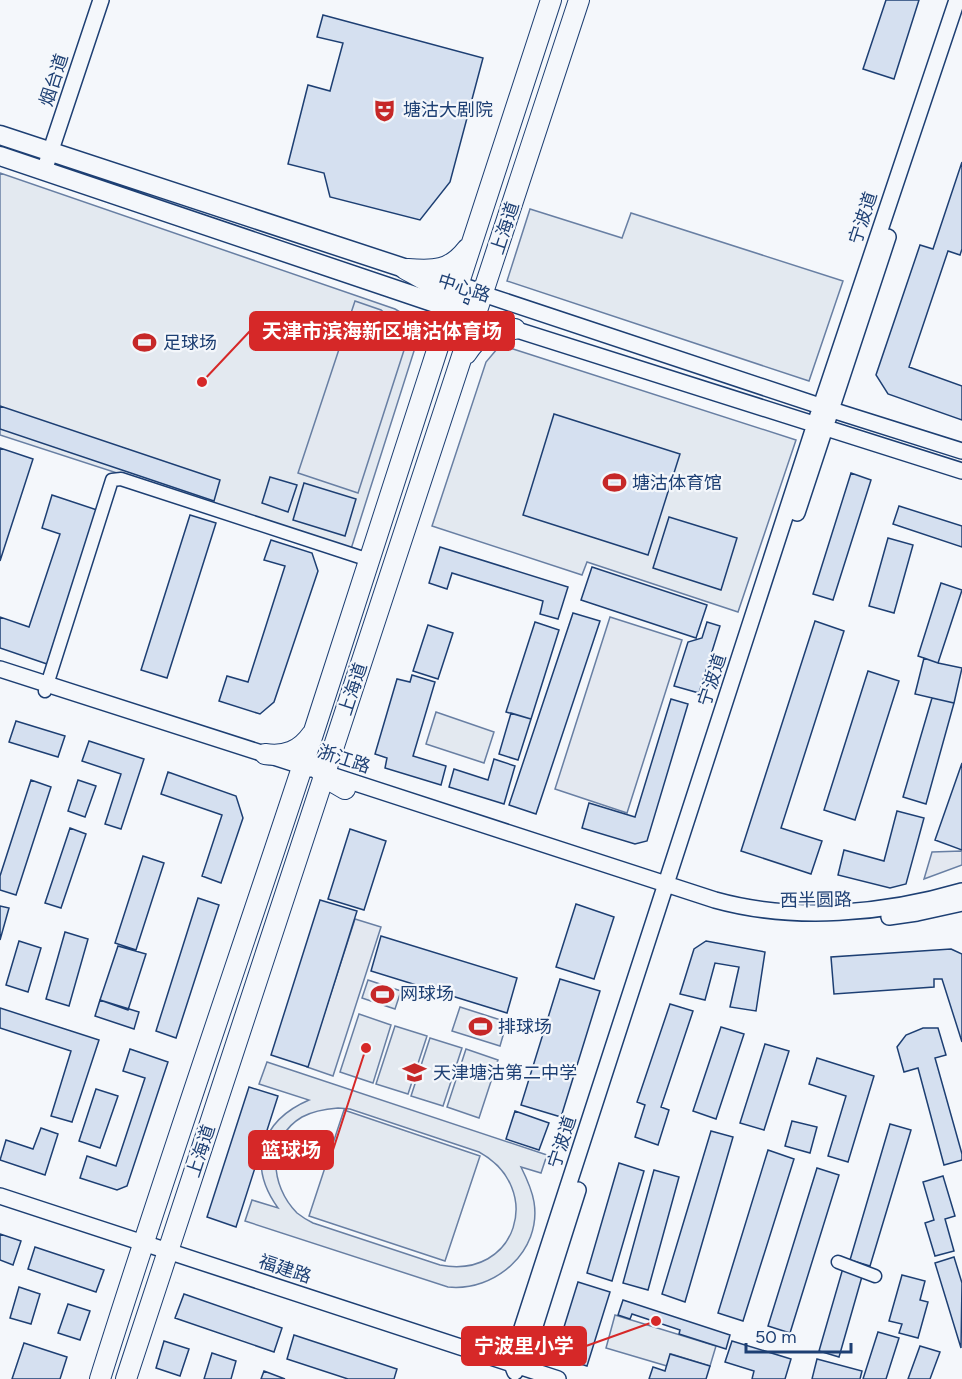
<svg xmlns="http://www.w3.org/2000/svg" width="962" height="1379" viewBox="0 0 962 1379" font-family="Figtree,'Noto Sans SC',sans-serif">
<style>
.green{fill:#e3e9f0;stroke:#687fa3;stroke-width:1.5;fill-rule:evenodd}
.parking{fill:#e3e8f0;stroke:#687fa3;stroke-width:1.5}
.building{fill:#d5e0f0;stroke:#1d3f73;stroke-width:1.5}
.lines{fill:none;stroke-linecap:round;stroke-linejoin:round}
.minor-casing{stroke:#1d3f73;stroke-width:15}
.tertiary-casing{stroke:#1d3f73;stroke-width:18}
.secondary-casing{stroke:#1d3f73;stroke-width:21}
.primary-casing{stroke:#1d3f73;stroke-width:22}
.minor{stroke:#f4f7fb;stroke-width:12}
.tertiary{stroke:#f4f7fb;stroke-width:15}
.secondary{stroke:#f4f7fb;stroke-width:18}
.primary{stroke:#f4f7fb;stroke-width:20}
.labels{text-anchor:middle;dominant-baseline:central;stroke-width:4.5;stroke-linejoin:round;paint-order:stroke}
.street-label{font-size:18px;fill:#1d3f73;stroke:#f4f7fb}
.poi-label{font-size:18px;fill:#1d3f73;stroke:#f4f7fb;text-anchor:start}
.leader{fill:none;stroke:#d62828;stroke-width:2}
.callout-dot{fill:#d62828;stroke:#f4f7fb;stroke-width:2}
.callout{fill:#d62828;stroke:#d62828;stroke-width:2}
.callout-label{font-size:20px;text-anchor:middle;font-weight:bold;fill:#fff}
</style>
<rect width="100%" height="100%" fill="#f4f7fb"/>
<!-- green -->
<path class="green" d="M0 173 395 309 412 319 421 329 351 549 0 435Z
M530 209 622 238 631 213 843 281 809 381 507 281Z
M510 348 796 440 738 612 587 562 582 575 432 526 486 362 497 349Z
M436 712 494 732 484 763 426 744Z
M368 980 401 991 395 1009 362 998Z
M460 1007 507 1022 500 1046 452 1031Z
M359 1014 391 1025 373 1083 340 1072Z
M395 1026 427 1036 408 1094 376 1084Z
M430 1038 462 1048 443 1106 411 1096Z
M466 1049 498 1060 479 1118 447 1107Z
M267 1062 547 1155 541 1173 521 1167C526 1177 532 1190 534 1202 542 1251 495 1292 448 1287L245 1221 252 1200 278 1208C247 1165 260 1121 309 1100L259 1084ZM338 1108 350 1109 479 1152C545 1188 517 1280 440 1265L313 1223C307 1220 302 1217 297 1213 270 1186 266 1138 302 1117 313 1111 325 1109 338 1108Z
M344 1110 480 1156 445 1261 309 1216Z
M615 1315 716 1346 710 1366 671 1354 667 1366 606 1348Z"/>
<!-- parking -->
<path class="parking" d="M355 301 381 310 397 324 406 344 358 493 298 473Z
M610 617 682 640 627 813 555 789Z
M962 851V865L924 879 932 852Z
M355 919 381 927 333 1076 307 1067Z"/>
<!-- building -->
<path class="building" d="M886 0H919L894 79 863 69Z
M323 15 483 58 450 182 420 220 330 197 324 173 288 164 308 85 330 91 343 43 317 37Z
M962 162V249L960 255 948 251 909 367 962 386V420L888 394 876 375 920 245 933 249Z
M0 406 220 480 214 501 0 429Z
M554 414 680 454 648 555 523 515Z
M0 448 33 459 0 561Z
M851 473 871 480 833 600 813 594Z
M270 477 297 485 288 512 262 503Z
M304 483 356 499 345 536 293 520Z
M52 495 97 510 47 664 0 648V617L29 627 60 534 42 528Z
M899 506 962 526V547L893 524Z
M190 515 216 523 167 678 141 670Z
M669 517 737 538 721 590 653 568Z
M888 538 913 545 894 613 869 606Z
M271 540 312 553 318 571 274 702 260 714 219 701 227 676 248 682 285 566 264 560Z
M440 547 568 587 558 619 540 614 543 601 452 573 447 589 429 583Z
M592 567 707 605 696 638 581 600Z
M941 583 962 590 938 663 918 656Z
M573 613 600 621 536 814 509 805Z
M815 621 844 631 781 828 822 841 811 874 741 851Z
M535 622 559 630 531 719 506 712Z
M707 622 720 626 699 693 674 686 688 642 702 638Z
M428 625 453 633 438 679 413 671Z
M924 658 938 663 962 668 954 703 915 694Z
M868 671 899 681 855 820 824 810Z
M412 675 435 682 413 756 446 766 441 785 385 768 387 758 375 754 397 679 410 682Z
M932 698 954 703 926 804 903 797Z
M671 699 688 704 647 841 635 844 582 828 589 803 635 817Z
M511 713 531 719 518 760 499 754Z
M16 721 65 736 58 757 9 742Z
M89 741 144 759 121 829 105 824 121 774 82 761Z
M494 759 515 766 504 804 449 787 454 769 488 780Z
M962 763V850L935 840Z
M168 772 236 796 243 818 221 883 202 876 222 815 161 794Z
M31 780 51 787 16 895 0 890V876Z
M78 780 96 786 85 817 68 811Z
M897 811 924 818 906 884 890 888 838 875 844 850 884 861Z
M70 828 86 834 61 908 45 903Z
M350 829 386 841 364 910 328 899Z
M143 856 164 863 136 950 115 943Z
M198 898 219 905 176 1038 156 1031Z
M320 900 357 911 308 1067 271 1055Z
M576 904 614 917 594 979 556 967Z
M0 906 9 908 0 940Z
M65 932 88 939 69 1006 46 999Z
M381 936 517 978 507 1013 371 971Z
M19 941 41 948 28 992 6 985Z
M706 941 765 952 756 1011 730 1007 739 967 715 963 705 1000 680 994 694 949Z
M118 946 146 954 128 1010 100 1000Z
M951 949 962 954V1042L942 979H934V987L834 994 831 957Z
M560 979 600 991 561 1117 521 1105Z
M100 1000 139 1012 134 1029 95 1016Z
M670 1004 693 1011 661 1107 669 1110 658 1145 635 1137 645 1105 637 1102Z
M0 1008 99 1040 72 1122 51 1116 71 1051 0 1028Z
M721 1027 744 1034 716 1119 693 1111Z
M923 1028H938L946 1055 935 1058 962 1154V1160L944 1165 918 1068 904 1072 897 1047 906 1035Z
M765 1044 789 1051 764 1130 740 1123Z
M130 1049 168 1062 127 1186 117 1190 80 1178 87 1156 116 1166 145 1078 123 1071Z
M817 1058 874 1076 848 1162 828 1156 846 1096 809 1084Z
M249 1087 278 1096 236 1227 207 1217Z
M96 1089 118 1096 100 1148 79 1141Z
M515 1111 549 1123 539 1150 506 1139Z
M792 1121 817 1127 810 1153 785 1146Z
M890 1124 911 1130 870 1266 850 1260Z
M41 1128 58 1134 45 1175 0 1160 6 1140 33 1149Z
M711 1131 733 1137 685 1302 662 1294Z
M768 1150 794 1159 743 1321 718 1313Z
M619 1163 644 1171 612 1281 587 1273Z
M817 1168 839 1175 790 1333 768 1326Z
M654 1170 679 1177 648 1290 623 1283Z
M943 1176 955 1216 945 1219 954 1251 935 1256 925 1223 934 1220 923 1182Z
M0 1234 21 1241 13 1265 0 1260Z
M35 1247 104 1270 96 1292 28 1269Z
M954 1257 962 1283 961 1348 935 1263Z
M843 1268 863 1273 839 1357 819 1351Z
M902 1275 925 1281 920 1300 928 1302 918 1338 899 1333 902 1324 889 1321Z
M578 1282 610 1292 587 1366 555 1356Z
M19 1287 40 1294 31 1324 10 1318Z
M184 1294 282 1328 274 1352 175 1318Z
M623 1300 730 1335 726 1349 679 1334 680 1330 632 1314 630 1319 618 1315Z
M68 1304 90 1311 80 1340 58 1333Z
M878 1332 899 1338 886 1379H863Z
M294 1335 397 1369 394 1379H348L287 1359Z
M164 1341 189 1349 180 1376 156 1368Z
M732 1341 791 1359 785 1379H752L754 1371 725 1362Z
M24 1343 67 1357 60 1379H12Z
M920 1346 940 1352 930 1379H908Z
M212 1353 236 1361 231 1379H204Z
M670 1354 710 1366 706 1379H649L653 1367 665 1371Z
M817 1359 862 1371 860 1379H812Z
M264 1371 285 1379H261Z"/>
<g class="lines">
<defs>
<path id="minor" d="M45 691 112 480 121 479 369 560
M838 1262 875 1276"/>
<path id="tertiary" d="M44 171 101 0
M483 294 832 410 962 451
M476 317 962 471
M797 513 888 237
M0 669 311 769
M334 776 715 900C794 922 884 914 962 891
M889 917 917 913 962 903
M0 1196 558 1379
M522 1367 578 1190
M515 1372 511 1362 815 424 957 0"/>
<path id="secondary" d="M0 135 483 294
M0 156 462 312"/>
<path id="primary" d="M405 269C428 282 443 288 456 311
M408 269C434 271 450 271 467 249
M466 354C479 334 491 328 515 329
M265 754C285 757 300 751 312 734
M317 767 326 778 345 789
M100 1379C168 1161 244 945 315 728 394 486 471 242 551 0
M126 1379 579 0"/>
</defs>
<!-- minor casing -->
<use href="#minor" class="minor-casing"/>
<!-- tertiary casing -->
<use href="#tertiary" class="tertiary-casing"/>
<!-- secondary casing -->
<use href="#secondary" class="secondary-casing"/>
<!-- primary casing -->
<use href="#primary" class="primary-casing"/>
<!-- minor -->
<use href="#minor" class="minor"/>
<!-- tertiary -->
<use href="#tertiary" class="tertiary"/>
<!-- secondary -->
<use href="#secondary" class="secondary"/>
<!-- primary -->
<use href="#primary" class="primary"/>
</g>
<!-- icons -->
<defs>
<symbol id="theatre-bare" viewBox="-9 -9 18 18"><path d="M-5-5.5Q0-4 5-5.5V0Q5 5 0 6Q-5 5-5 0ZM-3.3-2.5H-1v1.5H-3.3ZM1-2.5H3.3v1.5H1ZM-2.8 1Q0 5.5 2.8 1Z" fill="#c62828" stroke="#f4f7fb" stroke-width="2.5" paint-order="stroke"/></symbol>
<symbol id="stadium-bare" viewBox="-9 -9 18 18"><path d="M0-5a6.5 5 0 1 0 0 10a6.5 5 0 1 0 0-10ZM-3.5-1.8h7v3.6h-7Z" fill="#c62828" stroke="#f4f7fb" stroke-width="2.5" paint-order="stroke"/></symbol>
<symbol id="school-bare" viewBox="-9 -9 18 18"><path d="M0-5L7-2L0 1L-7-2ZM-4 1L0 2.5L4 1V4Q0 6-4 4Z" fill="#c62828" stroke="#f4f7fb" stroke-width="2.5" paint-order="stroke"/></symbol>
</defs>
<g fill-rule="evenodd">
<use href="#theatre-bare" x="368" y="94" width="33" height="33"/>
<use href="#stadium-bare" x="128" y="326" width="33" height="33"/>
<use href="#stadium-bare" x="598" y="466" width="33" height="33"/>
<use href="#stadium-bare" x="366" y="978" width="33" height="33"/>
<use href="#stadium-bare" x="464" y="1010" width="33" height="33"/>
<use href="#school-bare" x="398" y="1056" width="33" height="33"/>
</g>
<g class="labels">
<!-- street labels -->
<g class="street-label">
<text transform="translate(54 80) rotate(-72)">烟台道</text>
<text transform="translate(863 218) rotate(-72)">宁波道</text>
<text transform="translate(505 228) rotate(-72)">上海道</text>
<text transform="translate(464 288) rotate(18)">中心路</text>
<text transform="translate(712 680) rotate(-72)">宁波道</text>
<text transform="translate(353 689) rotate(-72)">上海道</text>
<text transform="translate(344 759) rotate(18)">浙江路</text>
<text transform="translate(816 900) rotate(-1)">西半圆路</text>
<text transform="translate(562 1142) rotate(-72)">宁波道</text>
<text transform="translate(201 1151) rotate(-72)">上海道</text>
<text transform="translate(285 1269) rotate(18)">福建路</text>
</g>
<!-- poi labels -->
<g class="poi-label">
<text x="403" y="110">塘沽大剧院</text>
<text x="163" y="343">足球场</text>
<text x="632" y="483">塘沽体育馆</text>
<text x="400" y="994">网球场</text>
<text x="498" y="1027">排球场</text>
<text x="433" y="1073">天津塘沽第二中学</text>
</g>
</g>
<!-- callouts -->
<path class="leader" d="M202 382L250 331M366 1048L333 1150M656 1321L586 1346"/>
<g class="callout-dot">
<circle cx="202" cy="382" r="6"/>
<circle cx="366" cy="1048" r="6"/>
<circle cx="656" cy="1321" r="6"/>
</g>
<g class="callout">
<rect x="250" y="312" width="264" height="38" rx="6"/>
<rect x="249" y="1131" width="84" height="38" rx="6"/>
<rect x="462" y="1327" width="124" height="38" rx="6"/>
</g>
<g class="callout-label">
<text x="382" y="338">天津市滨海新区塘沽体育场</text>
<text x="291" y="1157">篮球场</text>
<text x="524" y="1353">宁波里小学</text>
</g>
<!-- scale -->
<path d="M746 1343v9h105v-9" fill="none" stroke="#1d3f73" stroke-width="3"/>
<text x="755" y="1343" font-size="18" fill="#1d3f73" stroke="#f4f7fb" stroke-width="4.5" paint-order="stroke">50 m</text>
</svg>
